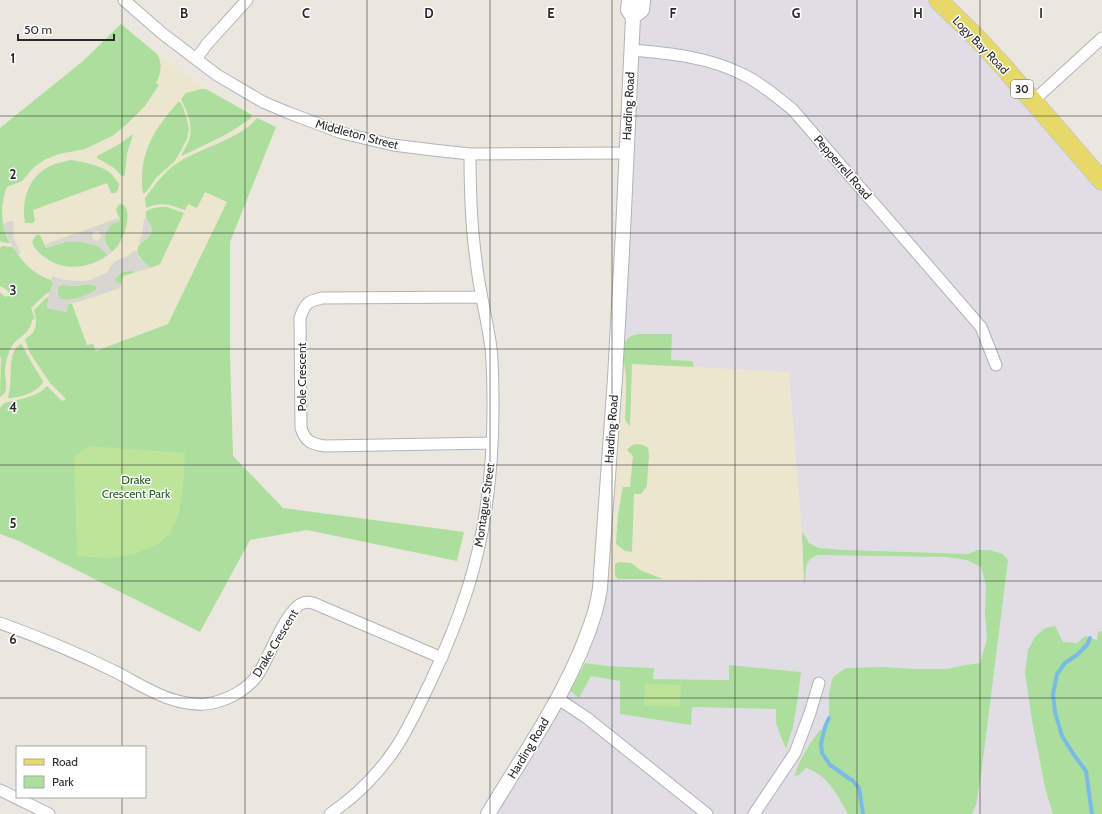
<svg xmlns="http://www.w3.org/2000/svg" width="1102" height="814" viewBox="0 0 1102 814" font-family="Cabin,sans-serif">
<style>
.industrial{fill:#e0dee4}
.education{fill:#ece6ce}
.green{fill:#acde9e}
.pitch{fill:#bce59a}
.plaza{fill:#d8d6d0;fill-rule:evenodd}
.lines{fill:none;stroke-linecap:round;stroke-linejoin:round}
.stream{stroke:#78bce6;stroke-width:4}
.minor-casing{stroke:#b1b2bd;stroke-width:13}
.tertiary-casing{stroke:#b1b2bd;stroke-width:16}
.primary-casing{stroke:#c8c8c8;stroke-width:20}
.minor{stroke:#fff;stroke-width:11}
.tertiary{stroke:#fff;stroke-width:14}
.primary{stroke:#e7d967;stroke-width:18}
.grid{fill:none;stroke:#2a2a2a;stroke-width:1;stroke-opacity:0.55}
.labels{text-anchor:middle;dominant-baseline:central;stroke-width:3;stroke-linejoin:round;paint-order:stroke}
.shield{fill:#fff;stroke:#6a6a6a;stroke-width:1}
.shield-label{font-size:11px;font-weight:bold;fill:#2a2a2a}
.street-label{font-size:12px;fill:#2a2a2a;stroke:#fff}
.park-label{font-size:12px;fill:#25631f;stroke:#fff}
.grid-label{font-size:13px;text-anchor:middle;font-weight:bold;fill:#2a2a2a;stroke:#fff;stroke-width:3;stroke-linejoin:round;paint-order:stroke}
</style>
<rect width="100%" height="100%" fill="#ebe7de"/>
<!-- industrial -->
<path class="industrial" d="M637 0H938L1102 181V814H488L556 715 570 691 579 697 591 676 621 681 620 713 691 725V707L776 709V724L793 727 798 698 800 672 729 666V680L653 679 654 668 607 666 585 663 599 625 604 608 608 589 607 579 804 580 623 363 630 232Z"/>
<!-- education -->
<path class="education" d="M121 24 157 54 190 79 211 93 247 113 276 127 230 242V355L11 415H0V128L83 61Z
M623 363 789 372 802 531 804 580 607 579 617 465Z"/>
<!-- green -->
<path class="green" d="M121 24 157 54C163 64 161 73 156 83L159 85 145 106 128 123 114 135 85 149 59 154 46 159 34 167 22 181 7 187C0 204 0 226 10 243L1 242 0 240V128L83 61Z
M201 89H206L252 115 250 119 227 134 182 156V154C184 150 187 145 189 140 194 125 187 112 181 99L186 93Z
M178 102H180L183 107 187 120 189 129 187 139 175 161 157 177 146 192 143 194C140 175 143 155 152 138 158 126 169 113 178 102Z
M257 118 276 127 230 242V355L233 456 283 508 464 532 457 561 307 530 250 540 200 632 19 541 0 534V408L4 403C19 399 36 398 47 386L62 401 66 399 50 383 30 353 25 340 26 338C38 332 37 321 34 310L45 299 49 296 47 308 66 312 68 304H72L87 345 93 344 96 351 168 324 227 202 205 192 197 208 188 204 185 210C170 205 161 201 146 208L145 198C155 185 165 170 179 162 199 149 244 137 257 118Z
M132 135H133L127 153 125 173 124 176H122L114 168 97 158V156L118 145Z
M71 160C82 162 100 165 109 172 113 175 116 180 119 184L118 190 115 193H111L107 183 33 210 35 220 33 223H25C21 201 28 177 50 166 56 163 64 162 71 160Z
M122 204C133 209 125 234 120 242 118 246 115 249 112 252 103 243 103 235 110 225L120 220 116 210 118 205Z
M161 207H167L184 213 160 264 151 268C144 262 132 254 140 244 144 240 149 239 151 233 153 226 148 223 146 218 146 216 146 214 146 211L154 208Z
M36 235H40L46 248 65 242H83L98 246 108 255C89 269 62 272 43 256 38 252 34 248 32 242Z
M2 246 13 247C23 263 33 274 51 280L53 282 50 292 46 294 31 308 35 319 32 320C30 336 13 338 9 352 7 358 5 365 5 371 5 377 7 384 6 390 5 393 3 395 0 397L1 358 0 357V292L5 297 10 295 7 290 0 286V248Z
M128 270 133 271 136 272 123 276 121 284 114 281C118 275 121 272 128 270Z
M88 284 94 285 96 287V290C85 296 73 302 60 299 57 294 57 291 59 286L63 285 77 286Z
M638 334H672L671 360 692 361 694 367 632 364 630 426 625 420C626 406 626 392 626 379 626 367 619 350 627 339 630 336 634 335 638 334Z
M21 344 22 345 33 365 43 381C40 392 19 398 8 398V397C14 382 5 353 21 344Z
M636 444C641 444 644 445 648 448L649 455 647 483V486L641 494H634L632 552 625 551 616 544 618 515 622 491 623 487H630L633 456 627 450 631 446Z
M802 531 809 543 819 548 843 550 968 554 978 550H990L1003 554 1008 560 981 775 976 805 972 814H848C837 795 828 775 806 768L799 775 794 776 800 761 811 742 819 731 825 727 829 718V692L833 677 846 668 884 667 912 669H947L966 665 980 663 987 639 985 614 986 585 981 567 967 560 947 557 818 555C801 561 808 571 804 586Z
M619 562 631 563 640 570 663 579H618L615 576V564Z
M1055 626 1063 642 1077 643 1085 636 1097 640 1098 632 1102 631V814H1053L1045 788 1032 720 1025 673 1028 650 1035 637 1045 628Z
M585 663 607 666 654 668 653 679 729 680V665L801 672 798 698 793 727 786 749 776 724V709L692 707 691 725 620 714V681L591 676 579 698 570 691Z"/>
<!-- pitch -->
<path class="pitch" d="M88 446 185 453 183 490 178 517 170 534 157 545 135 554 109 558 77 556 74 457Z
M645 684 681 685 680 707 644 705Z"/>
<!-- plaza -->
<path class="plaza" d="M118 218 120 221 110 225 105 234V242L107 248 112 252 108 255 98 246 83 242H65L46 248 44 245ZM97 231 99 232 101 236 99 240 96 241 93 239 92 236 93 233Z
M144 218 147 219 152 228 151 233 147 239 141 243H139L142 234Z
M10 221H14L13 237 20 252 18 255 8 239 3 224Z
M134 250 137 252 139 258 151 268 136 272 133 271 122 272 118 275 114 281 121 284 120 288 78 302 68 304 67 312 47 308 49 294 53 283 51 280 52 276 65 280 81 281 90 280 108 272 109 268 115 261 128 256ZM88 284 94 285 96 287V290L74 300H66L60 299 58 295 57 290 59 286 63 285 77 286Z"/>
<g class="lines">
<!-- stream -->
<path class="stream" d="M1090 638 1087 645 1077 655 1065 663 1057 674 1053 694 1055 712 1062 736 1074 755 1086 771 1092 814
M829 718 825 727 821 744 822 753 830 765 853 781 859 788 863 814"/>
<defs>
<path id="minor" d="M124 0 163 34 217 75 263 102 289 113 342 133 393 145 433 150 470 154 626 153
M631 50C669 53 709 57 744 75 762 84 777 97 793 110L981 327 996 365
M196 59 207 44 247 0
M1033 101 1102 38
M481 297 322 298C307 301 305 304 300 318L301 428C305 441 311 444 325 446L492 443
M0 623C39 637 77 653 114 671 134 681 153 694 174 700 188 704 206 706 219 701 233 697 248 688 257 676 268 661 286 608 303 603 309 601 314 603 320 606L442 658
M557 698 587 718 707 814
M0 790 49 814
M330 814C355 797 378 774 395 749 409 728 419 705 430 683 444 653 457 622 467 591 486 532 493 469 493 408 493 388 493 368 491 348 487 318 479 290 476 260 471 225 470 189 470 154
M754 814 795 753 810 713 819 683"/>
<path id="tertiary" d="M633 17 642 10 643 0
M488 814C527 749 573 685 595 612 597 604 599 596 600 588L615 378 623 232 633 17 628 10 629 0"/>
<path id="primary" d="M938 0 974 35 1002 65 1102 181"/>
</defs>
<!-- minor casing -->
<use href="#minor" class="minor-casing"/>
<!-- tertiary casing -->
<use href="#tertiary" class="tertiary-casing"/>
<!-- primary casing -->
<use href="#primary" class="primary-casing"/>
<!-- minor -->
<use href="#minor" class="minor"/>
<!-- tertiary -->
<use href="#tertiary" class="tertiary"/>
<!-- primary -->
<use href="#primary" class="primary"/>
</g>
<!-- grid -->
<path class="grid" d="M122 0V747M245 0V814M367 0V814M490 0V814M612 0V814M735 0V814M857 0V814M980 0V814M0 116H1102M0 233H1102M0 349H1102M0 465H1102M0 581H1102M0 698H1102M122 797V814"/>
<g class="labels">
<!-- shield labels -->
<rect class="shield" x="1011" y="80" width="22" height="18" rx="3"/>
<g class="shield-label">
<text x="1022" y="89">30</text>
</g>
<!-- street labels -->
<g class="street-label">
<text transform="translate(981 45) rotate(46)">Logy Bay Road</text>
<text transform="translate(628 106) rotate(-87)">Harding Road</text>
<text transform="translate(357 134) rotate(15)">Middleton Street</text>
<text transform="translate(843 167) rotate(49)">Pepperrell Road</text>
<text transform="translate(301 377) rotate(-90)">Pole Crescent</text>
<text transform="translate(611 429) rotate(-86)">Harding Road</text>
<text transform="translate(484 505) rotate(-82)">Montague Street</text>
<text transform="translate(275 643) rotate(-59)">Drake Crescent</text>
<text transform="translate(528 748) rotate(-59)">Harding Road</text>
</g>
<!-- park labels -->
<g class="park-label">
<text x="136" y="479">Drake<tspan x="136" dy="14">Crescent Park</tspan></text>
</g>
</g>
<g class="grid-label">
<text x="184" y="18">B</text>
<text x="306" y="18">C</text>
<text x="429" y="18">D</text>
<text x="551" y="18">E</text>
<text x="673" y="18">F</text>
<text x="796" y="18">G</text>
<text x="918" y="18">H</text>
<text x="1041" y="18">I</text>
<text x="13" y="63">1</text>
<text x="13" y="179">2</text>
<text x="13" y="295">3</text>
<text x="13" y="412">4</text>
<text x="13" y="528">5</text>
<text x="13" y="644">6</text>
</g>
<!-- legend -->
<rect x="16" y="746" width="130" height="52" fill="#ffffff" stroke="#aaaaaa"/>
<rect x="24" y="759" width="20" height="6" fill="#e7d967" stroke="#aaaaaa"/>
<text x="52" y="766" font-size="12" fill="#2a2a2a">Road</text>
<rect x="24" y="776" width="20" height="12" fill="#acde9e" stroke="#aaaaaa"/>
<text x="52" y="786" font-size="12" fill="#2a2a2a">Park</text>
<!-- scale -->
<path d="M18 34v6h96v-6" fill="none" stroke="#2a2a2a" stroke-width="2"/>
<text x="24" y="34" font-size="12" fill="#2a2a2a" stroke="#ffffff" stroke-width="3" paint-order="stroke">50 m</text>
</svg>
